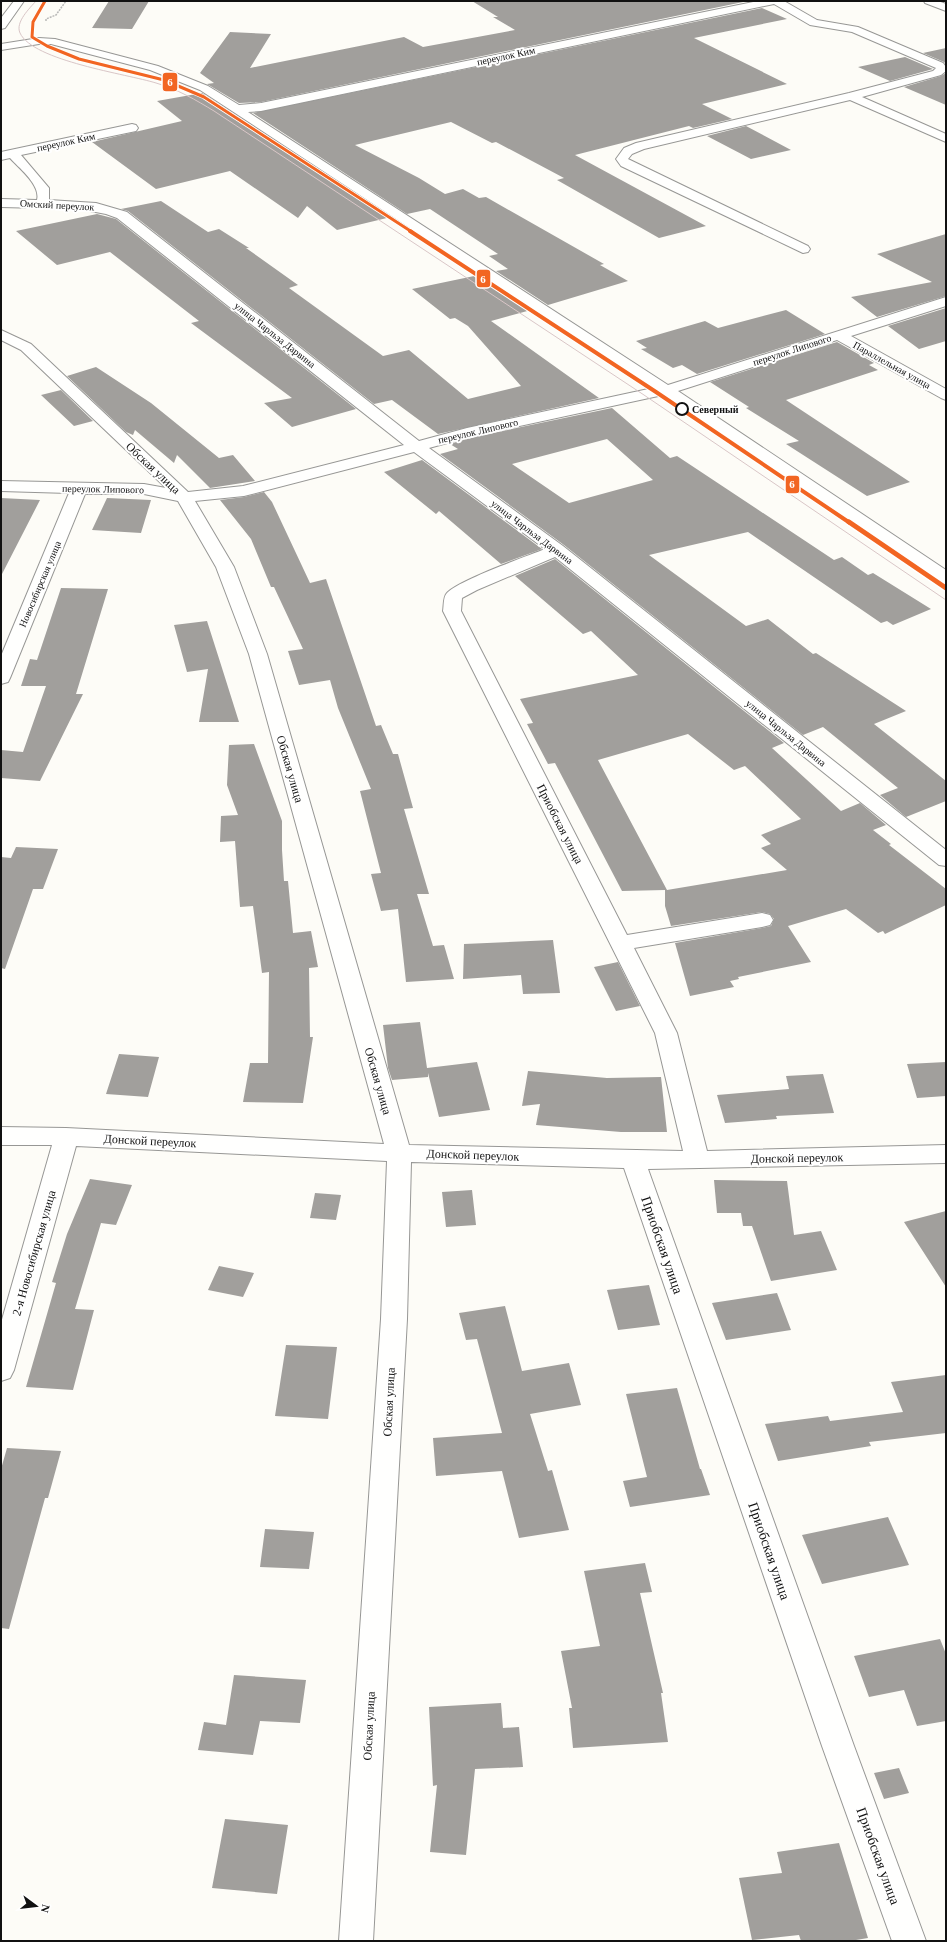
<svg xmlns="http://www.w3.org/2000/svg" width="947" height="1942" viewBox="0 0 947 1942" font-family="Georgia,serif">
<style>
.building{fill:#a19f9c;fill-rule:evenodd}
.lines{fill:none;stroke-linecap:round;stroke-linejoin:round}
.minor-casing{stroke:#979795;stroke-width:2}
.path{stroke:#b9b9b8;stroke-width:1.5;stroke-dasharray:2 1;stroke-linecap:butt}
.minor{fill:#fffffe;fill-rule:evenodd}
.tram{stroke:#d9c6c7;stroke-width:1}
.tram-1-far2-casing{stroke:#fff;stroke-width:4.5}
.tram-1-far1-casing{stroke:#fff;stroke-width:6}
.tram-1-casing{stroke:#fff;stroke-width:8}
.tram-1-far2{stroke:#f26522;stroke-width:3}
.tram-1-far1{stroke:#f26522;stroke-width:4}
.tram-1{stroke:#f26522;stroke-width:5}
.stop-dot{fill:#fff;stroke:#111;stroke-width:2}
.labels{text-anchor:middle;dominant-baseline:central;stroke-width:4;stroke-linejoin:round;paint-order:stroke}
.far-street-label{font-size:10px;fill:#111;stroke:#fff}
.far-stop-label{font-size:10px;font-weight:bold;fill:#111;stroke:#fff;text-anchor:start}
.street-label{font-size:12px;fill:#111;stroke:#fff}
.near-street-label{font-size:14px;fill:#111;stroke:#fff}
.line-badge{stroke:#fff;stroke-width:1.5}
.badge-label{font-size:11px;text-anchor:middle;font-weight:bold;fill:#fff}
</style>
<rect width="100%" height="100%" fill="#fdfcf7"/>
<!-- building -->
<path class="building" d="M109 1H149L132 29 92 28Z
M472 1H748L261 102 239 103 207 84 214 83 200 73 230 32 271 34 250 68 404 37 423 47 515 30 493 17H498Z
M762 8 787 19 694 38 787 84 702 104 732 119 693 128 689 126 575 155 706 226 659 238 557 180 564 178 496 142 492 143 451 122 355 145 419 178 445 194 463 189 479 198 486 197 604 264 600 265 628 281 548 305 496 271 508 269 489 256 498 254 430 209 407 214 253 113Z
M946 48V64L944 62 923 53Z
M905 57 933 69 890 81 858 67Z
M946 73V105L904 87 941 76Z
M202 93 391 217 337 230 307 206 298 218 230 171 156 189 92 142 182 121 157 101Z
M746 126 791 150 751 159 707 136Z
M161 201 208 232 219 229 249 248H246L298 285 289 288 383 356 409 350 468 399 521 386 468 326 455 318 450 319 412 289 479 275 531 310 491 321 599 398 438 434 392 400 374 404 128 211 121 209Z
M97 214 116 219 356 409 292 427 264 403 292 398 191 323 199 321 110 252 57 265 16 231Z
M946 234V296L877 317 851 297 932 282 877 254Z
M946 308V341L919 349 888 326Z
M786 310 825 334 697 374 682 365 673 368 641 349 647 348 636 341 705 321 718 328Z
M837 342 874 363 869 365 878 370 786 400 910 482 867 496 786 444 799 441 746 408 749 407 710 382Z
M96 367 151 403 219 458 233 455 255 481 210 488 177 455 174 463 135 430 133 435 126 432 67 376Z
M61 390 93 421 74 426 41 395Z
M612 408 670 458 677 456 834 560 842 557 868 575 873 573 931 609 893 625 887 621 881 623 748 532 649 555 746 626 768 619 813 654 816 653 906 711 874 724 946 781V801L906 817 880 795 898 788 823 727 803 735 564 545 440 454 458 449 450 444 469 438ZM607 439 653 480 569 503 512 464Z
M422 460 542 549 501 564 439 511 436 514 384 472Z
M264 492 272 502 310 583 326 579 376 726 381 725 393 754H398L413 808 404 809 429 894H417L433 946 444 945 454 979 406 982 398 909 381 911 371 874 381 873 360 791 371 789 338 708 330 680 299 685 288 651 303 649 274 587H271L251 539 220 500 244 497Z
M1 498 40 500 1 576Z
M107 498 151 500 141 533 92 530Z
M555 559 784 743 772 748 841 811 860 803 886 825 873 830 891 844 889 845 946 889V905L885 934 883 931 878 933 846 909 788 926 811 962 738 977 739 979 730 981 734 987 690 996 675 943 762 928 771 926 774 919 770 914 762 912 671 926 665 906V890L622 891 555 763 548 764 527 724 533 723 520 699 638 675 591 631 583 634 515 576ZM688 734 734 770 745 766 801 819 761 835 771 844 761 848 787 870 667 890 598 760Z
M61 588 108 589 76 694H83L40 781 1 778V750L23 752 46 686H21L30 659 37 660Z
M207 621 222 668 239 722H199L208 669 187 672 174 625Z
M254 744 282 821V850L284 881H288L293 933 311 931 318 967 309 968 310 1037H313L303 1103 243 1102 250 1063H268L269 972 262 973 253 906 240 907 235 841 220 842 221 816 238 815 227 785 229 745Z
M16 847 58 849 43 889H33L5 969 1 968V857L11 858Z
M553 940 560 993 523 994 521 975 463 979 464 944Z
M618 962 640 1006 616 1011 594 967Z
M420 1022 427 1068 477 1062 490 1110 439 1117 428 1073V1077L392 1080 388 1068 383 1025Z
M119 1054 159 1057 148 1097 106 1094Z
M946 1062V1096L917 1098 907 1064Z
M528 1071 607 1078 661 1077 667 1132H621L536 1125 540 1104 522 1106Z
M823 1074 834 1113 776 1116 777 1119 725 1123 717 1095 789 1089 786 1076Z
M90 1179 132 1185 116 1225 101 1223 75 1309 94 1310 73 1390 26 1387 56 1283 52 1282 67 1234Z
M714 1180 787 1181 794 1235 821 1231 837 1270 771 1281 752 1226H743L741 1213H717Z
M472 1190 476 1225 446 1227 442 1192Z
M315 1193 341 1195 336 1220 310 1218Z
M946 1211V1287L904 1222Z
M219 1266 254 1273 243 1297 208 1290Z
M649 1285 660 1325 618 1330 607 1290Z
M777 1293 791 1330 726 1340 712 1303Z
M505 1306 522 1371 569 1363 581 1405 530 1414 548 1471 552 1470 569 1530 519 1538 502 1471 436 1476 433 1438 502 1433 477 1339 466 1340 459 1313Z
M286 1345 337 1347 328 1419 275 1416Z
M946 1375V1433L869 1442 871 1446 778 1461 765 1424 828 1416 830 1421 903 1412 891 1382Z
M677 1388 700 1469H701L710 1495 630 1507 623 1481 647 1477 626 1394Z
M7 1448 61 1451 48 1498H45L9 1629 1 1628V1469Z
M888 1517 909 1565 822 1584 802 1535Z
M265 1529 314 1532 309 1569 260 1567Z
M645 1563 652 1592 640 1593 663 1693H661L668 1742 573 1748 569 1708H572L561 1651 600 1646 584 1571Z
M940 1639 946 1654V1721L917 1726 904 1690 869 1697 854 1656Z
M234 1675 306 1680 300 1723 260 1721 253 1755 198 1750 204 1722 226 1725Z
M501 1703 503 1728 519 1727 523 1767 475 1769 466 1855 430 1852 437 1785 433 1786 429 1707Z
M899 1768 909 1793 884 1799 874 1773Z
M225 1819 288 1825 277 1894 212 1888Z
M839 1843 868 1938 850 1941H801L799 1935 752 1940 739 1878 782 1873 777 1852Z"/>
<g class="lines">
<defs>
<path id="minor" d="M14 1H24L5 28 1 29V18Z
M758 1H784L817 20 858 27 943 63 946 67V71L941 75 862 97 946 134V142L850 100 644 149 632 154 628 159 808 246 810 249 808 252 803 253 621 166 616 159 624 148 636 143 849 93 933 71 936 68 852 32 810 25 774 4 261 111 248 112 668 385 946 297V306L851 336 946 389V400L941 398 837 340 678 391 946 570V583L940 582 663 395 469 437 429 448 563 546 946 850V866L939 865 555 557 477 590 462 598 461 611 627 935 762 913 770 915 773 920 770 925 762 927 634 948 677 1033 707 1151 946 1145V1163L648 1169 854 1746 926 1941H892L822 1746 624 1168 411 1162 407 1319 373 1941H339L381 1319 387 1161 76 1146 14 1370 10 1378 1 1381V1323L52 1145H1V1127L66 1128 384 1144 249 654 216 567 178 501 144 494H85L10 678 8 682 1 684V656L69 493 1 491V481L144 484 166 488 21 350 1 340V330L31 344 188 492 243 486 404 445 117 218 106 214 80 209 1 207V199L37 200C41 185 19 168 10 158L1 160V152L132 124 136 125 138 128 136 131 21 155 49 188V200L96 203 127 212 419 441 467 428 653 388 200 90 150 70 51 44H39L1 50V44L39 38 55 39 158 66 208 86 239 105 261 103ZM414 452 545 549C525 557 459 580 447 593 443 597 444 606 443 611L655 1033 683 1151 409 1145 267 654 234 567 195 501 244 496Z
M924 1H938L946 4V11L925 3Z"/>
</defs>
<!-- minor casing -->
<use href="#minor" class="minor-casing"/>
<!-- path -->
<path class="path" d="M46 21V19L56 15 66 1"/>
<!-- minor -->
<use href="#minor" class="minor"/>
<!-- tram -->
<path class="tram" d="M36 1C30 8 15 22 20 33 33 61 127 74 156 83 177 89 196 100 214 111L644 395 946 600"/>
<defs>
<path id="tram-1-far2" d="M45 1 33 22 32 37 47 46 79 59 164 80 204 97 412 232"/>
<path id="tram-1-far1" d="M410 231 656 392 850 523"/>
<path id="tram-1" d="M849 522 946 588"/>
</defs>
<!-- tram-1-far2 casing -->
<use href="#tram-1-far2" class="tram-1-far2-casing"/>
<!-- tram-1-far1 casing -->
<use href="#tram-1-far1" class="tram-1-far1-casing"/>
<!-- tram-1 casing -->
<use href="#tram-1" class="tram-1-casing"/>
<!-- tram-1-far2 -->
<use href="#tram-1-far2" class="tram-1-far2"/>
<!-- tram-1-far1 -->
<use href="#tram-1-far1" class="tram-1-far1"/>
<!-- tram-1 -->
<use href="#tram-1" class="tram-1"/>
</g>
<!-- markers -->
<circle class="stop-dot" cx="682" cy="409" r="6"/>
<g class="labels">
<!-- far-street labels -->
<g class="far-street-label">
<text transform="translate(506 56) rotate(-12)">переулок Ким</text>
<text transform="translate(66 142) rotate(-12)">переулок Ким</text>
<text transform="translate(57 205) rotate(3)">Омский переулок</text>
<text transform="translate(275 335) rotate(38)">улица Чарльза Дарвина</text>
<text transform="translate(792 350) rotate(-18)">переулок Липового</text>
<text transform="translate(892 365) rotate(29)">Параллельная улица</text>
<text transform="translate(478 431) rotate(-13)">переулок Липового</text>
<text transform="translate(103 489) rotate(1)">переулок Липового</text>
<text transform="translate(532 532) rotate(37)">улица Чарльза Дарвина</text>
<text transform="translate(40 584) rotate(-67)">Новосибирская улица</text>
<text transform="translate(786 733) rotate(39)">улица Чарльза Дарвина</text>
</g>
<!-- far-stop labels -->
<g class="far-stop-label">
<text x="692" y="409">Северный</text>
</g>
<!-- street labels -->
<g class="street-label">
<text transform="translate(153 468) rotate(43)">Обская улица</text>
<text transform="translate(290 769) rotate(74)">Обская улица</text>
<text transform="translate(560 824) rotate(63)">Приобская улица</text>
<text transform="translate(378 1081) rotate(74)">Обская улица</text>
<text transform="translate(150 1141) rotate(3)">Донской переулок</text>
<text transform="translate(473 1155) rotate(2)">Донской переулок</text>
<text transform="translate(797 1158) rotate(-1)">Донской переулок</text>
<text transform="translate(34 1253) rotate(-74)">2-я Новосибирская улица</text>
<text transform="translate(389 1402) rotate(-87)">Обская улица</text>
<text transform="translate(369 1726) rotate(-87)">Обская улица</text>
</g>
<!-- near-street labels -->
<g class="near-street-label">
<text transform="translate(662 1245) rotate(71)">Приобская улица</text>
<text transform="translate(769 1551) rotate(71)">Приобская улица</text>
<text transform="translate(878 1856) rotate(70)">Приобская улица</text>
</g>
</g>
<g class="line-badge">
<rect x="162" y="72" width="16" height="20" rx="4" fill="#f26522"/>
<rect x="476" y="269" width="15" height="19" rx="4" fill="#f26522"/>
<rect x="785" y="475" width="15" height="19" rx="4" fill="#f26522"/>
</g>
<g class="badge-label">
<text x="170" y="86">6</text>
<text x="483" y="283">6</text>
<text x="792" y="488">6</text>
</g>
<!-- border -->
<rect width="947" height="1942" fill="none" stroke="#111111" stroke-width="4"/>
<!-- north arrow -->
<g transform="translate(36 1906) rotate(105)" stroke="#ffffff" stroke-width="3" paint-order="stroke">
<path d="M0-3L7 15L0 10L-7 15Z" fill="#111111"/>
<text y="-6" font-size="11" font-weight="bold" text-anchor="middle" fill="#111111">N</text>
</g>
</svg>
